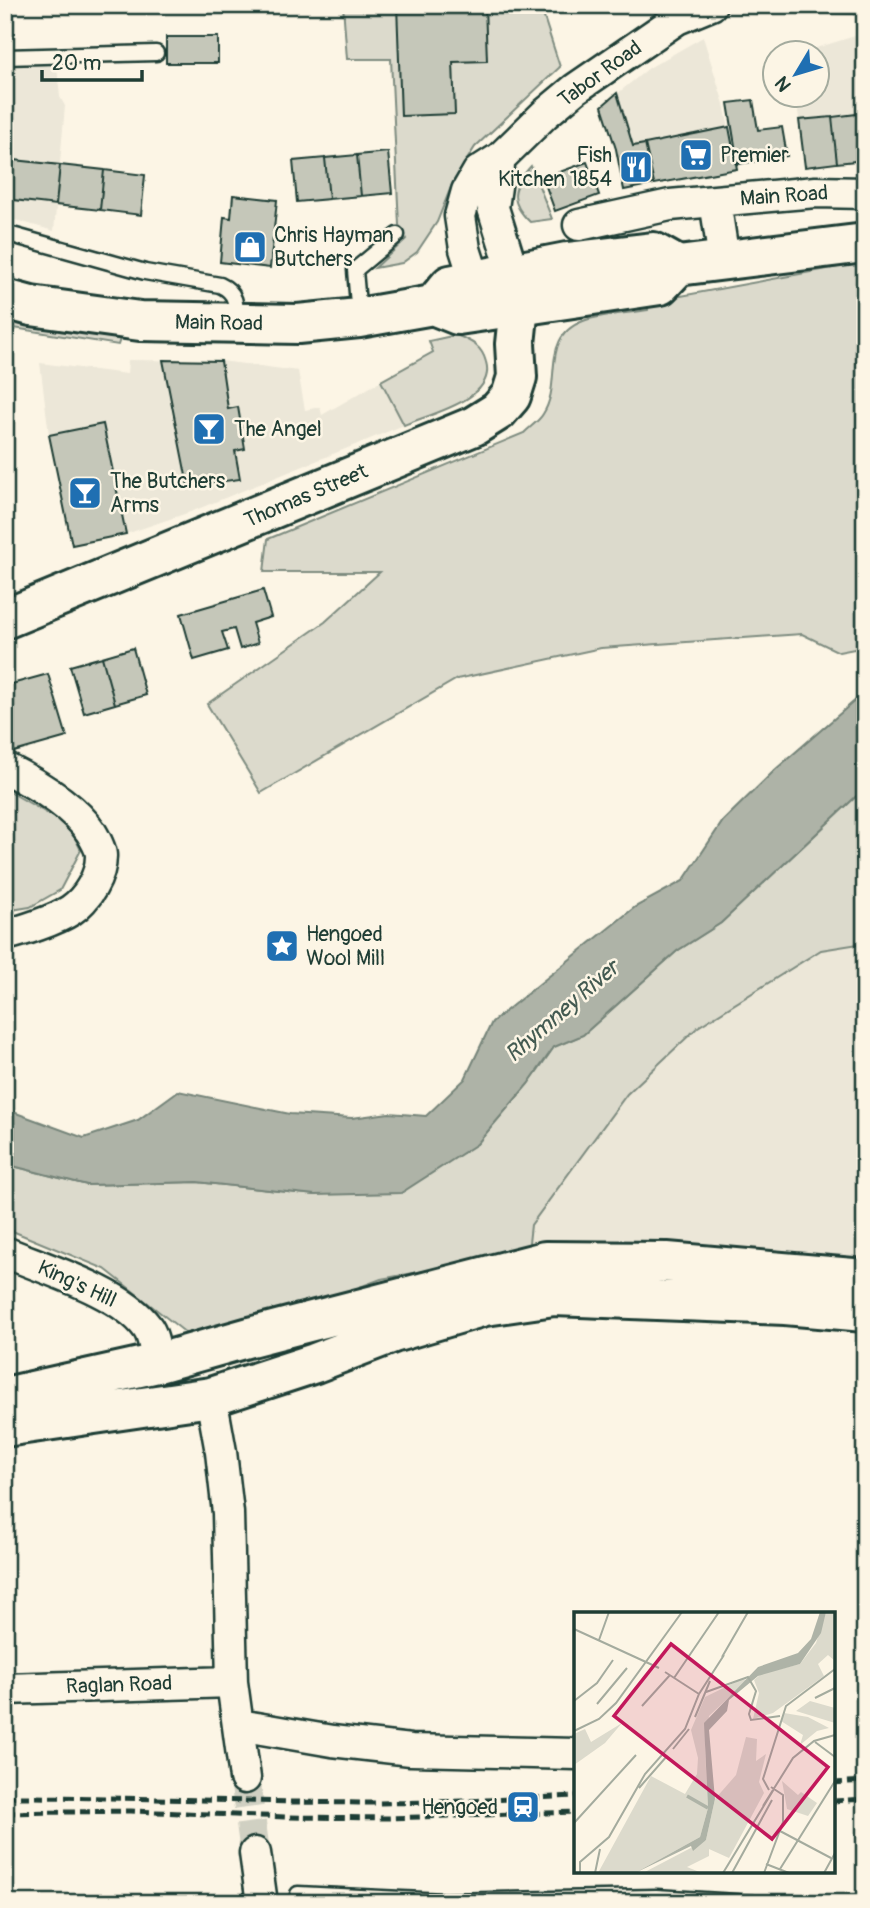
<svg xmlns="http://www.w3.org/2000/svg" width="870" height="1908" viewBox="0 0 870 1908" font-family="Pangolin,sans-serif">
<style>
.built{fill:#ece7d8}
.green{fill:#dcdacc;stroke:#7e8c80;stroke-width:2}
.water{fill:#aeb3a7;stroke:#758479;stroke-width:2}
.building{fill:#c5c7b9;stroke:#1f3d34;stroke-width:2}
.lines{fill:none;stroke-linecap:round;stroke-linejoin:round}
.minor-tunnel{stroke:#d0d0c2;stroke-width:30;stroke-dasharray:30 15;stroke-linecap:butt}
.service-casing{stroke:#1f3d34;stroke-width:19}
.minor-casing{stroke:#1f3d34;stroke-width:35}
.secondary-casing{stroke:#1f3d34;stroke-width:44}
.primary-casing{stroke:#1f3d34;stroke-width:44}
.service{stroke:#fcf5e5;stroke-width:14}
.minor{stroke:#fcf5e5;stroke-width:30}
.secondary{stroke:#fcf5e5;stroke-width:38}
.primary{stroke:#fcf5e5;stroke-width:38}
.rail{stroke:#1f3d34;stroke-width:5;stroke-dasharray:10 5;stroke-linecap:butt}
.labels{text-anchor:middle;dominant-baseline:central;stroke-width:5;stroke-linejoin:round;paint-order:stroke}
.street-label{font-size:21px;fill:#1f3d34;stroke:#fcf5e5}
.poi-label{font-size:21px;fill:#1f3d34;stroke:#fcf5e5;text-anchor:start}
.water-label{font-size:23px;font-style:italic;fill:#435a51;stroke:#fcf5e5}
.inset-river{fill:none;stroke:#aeb3a7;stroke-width:3.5}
.inset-road{fill:none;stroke:#a4ab9e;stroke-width:2}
.view{fill:#c2185b;fill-opacity:0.15;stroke:#c2185b;stroke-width:3.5}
.inset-edge{fill:none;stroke:#1f3d34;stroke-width:3.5}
</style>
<rect width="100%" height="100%" fill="#fcf5e5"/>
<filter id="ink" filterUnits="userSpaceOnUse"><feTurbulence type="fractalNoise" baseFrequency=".0143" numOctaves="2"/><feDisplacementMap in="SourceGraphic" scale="14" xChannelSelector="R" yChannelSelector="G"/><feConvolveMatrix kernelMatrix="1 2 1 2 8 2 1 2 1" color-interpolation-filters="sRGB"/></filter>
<g filter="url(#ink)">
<!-- built -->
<path class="built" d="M865 33V160L805 167 796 95 818 94V52H803Z
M703 37 724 104 737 169 624 190 616 149 602 106 649 68Z
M57 65 60 97 65 106 54 231 5 217V66Z
M128 360 221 361 298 371 305 410 320 407 322 415 381 381 404 425 193 511 126 534 72 545 49 435 40 363 127 374Z
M865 943V1265L528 1252 531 1225 627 1093 698 1027 821 950Z"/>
<!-- green -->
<path class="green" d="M343 5H540L560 67 475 147 453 182 437 222 417 252 402 263 375 268 406 239 399 225 391 59H347Z
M794 5H859L862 14 794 12 789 7Z
M531 166 552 219 530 222C508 201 512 187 531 166Z
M865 262V647L839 652 802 634 601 648 457 679 261 793 207 704 325 622 380 572H264L268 539 524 433C530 427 539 421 543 414 564 382 537 334 589 319 608 314 629 313 648 310V302Z
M5 321 120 339 118 345 8 327H5Z
M456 335C471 341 482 346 486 362 497 399 430 414 404 425L381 381 433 352 429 341Z
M865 788V943L821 950 698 1027 627 1094 531 1225 528 1252 381 1279 299 1310 196 1341 105 1269 5 1228V1164L87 1185 197 1182 315 1195 477 1144 528 1084 554 1047 583 1035 677 951 721 923Z
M5 789 69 826 81 850 60 890 30 907 5 911Z"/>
<!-- water -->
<path class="water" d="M865 692V788L721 923 677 951 583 1035 554 1047 528 1084 477 1144 401 1193 315 1195 197 1182 87 1185 5 1164V1109L84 1138 138 1120 178 1091 290 1114 352 1118 389 1113 426 1116 465 1079 492 1022 635 907 683 881 723 821 776 769Z"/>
<!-- building -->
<path class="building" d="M397 5H485L487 61 453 62 455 114 401 116Z
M166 37H218V63H166Z
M617 93 633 146 645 144 654 184 624 190 616 149 602 106Z
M753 100 758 130 782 127 787 156 738 164 728 103Z
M865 113V160L837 163 832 117Z
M832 117 837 163 805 167 799 120Z
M729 127 737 169 654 184 645 144Z
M388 152 392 193 361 196 357 155Z
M357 155 361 196 329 199 325 158Z
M325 158 329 199 297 202 293 161Z
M5 159 60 165 56 205 5 199Z
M587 162 599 195 555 211 543 178Z
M60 165 104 170 100 210 56 205Z
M104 170 145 175 141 215 100 210Z
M233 195 277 200 270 268 220 262 224 217 231 218Z
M163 360 221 361 228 409 238 407 245 449 235 451 240 479 188 486Z
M103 424 126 534 72 545 49 435Z
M263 590 271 617 252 623 258 643 240 649 234 629 222 632 228 650 194 660 181 614Z
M133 648 146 695 115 704 102 657Z
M102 657 115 704 84 713 70 666Z
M48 674 67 737 14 752 5 720V704L13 702 8 685Z"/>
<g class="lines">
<!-- minor-tunnel -->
<path class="minor-tunnel" d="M245 1778 255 1853"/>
<defs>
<path id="service" d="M5 57 156 53
M5 236 12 235 145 272 220 285C238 293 236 306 235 323
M359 316 355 270 397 235
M298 1894 444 1901 656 1897 752 1903"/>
<path id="minor" d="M500 158 493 208 513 272 517 294
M715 201 724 260
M579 225 670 205 816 192 865 193
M481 299 465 249 460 216 467 191 478 172 500 158 545 114 575 89 677 19 711 5
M5 768C33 782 73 805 91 832 94 837 101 849 101 856 101 877 87 899 71 910 56 920 22 931 5 935
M5 1252C45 1269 122 1292 147 1327 154 1336 155 1352 158 1363
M211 1397 221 1452 228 1513 232 1682 245 1778
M5 1689 232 1682
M239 1725 332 1741 411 1750 576 1754
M255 1853 262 1903"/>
<path id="secondary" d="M5 619 474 426 498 411 511 396 517 377 515 344 519 306"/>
<path id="primary" d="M5 299 31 306 140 321 298 324 359 318 433 305 458 315 519 306 660 285 678 266
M433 305 450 285 567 262 653 252 678 266 865 243
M5 1397 158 1363 250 1337 545 1261 667 1262 865 1279
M5 1427 211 1397 315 1363 393 1333 485 1306 554 1296 785 1305 865 1312"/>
</defs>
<!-- service casing -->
<use href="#service" class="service-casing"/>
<!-- minor casing -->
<use href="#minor" class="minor-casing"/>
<!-- secondary casing -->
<use href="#secondary" class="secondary-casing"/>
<!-- primary casing -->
<use href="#primary" class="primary-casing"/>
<!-- service -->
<use href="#service" class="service"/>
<!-- minor -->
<use href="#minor" class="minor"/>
<!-- secondary -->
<use href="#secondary" class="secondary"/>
<!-- primary -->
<use href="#primary" class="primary"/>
<!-- rail -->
<path class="rail" d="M833 1783 865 1781
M5 1797C126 1797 247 1802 368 1803 437 1803 507 1799 576 1796
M833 1801 865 1799
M5 1813 131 1811 287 1817 389 1818 576 1812"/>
</g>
</g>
<!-- icons -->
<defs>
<symbol id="supermarket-square" viewBox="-11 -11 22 22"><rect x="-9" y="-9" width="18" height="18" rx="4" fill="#1f6fb2" stroke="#fcf5e5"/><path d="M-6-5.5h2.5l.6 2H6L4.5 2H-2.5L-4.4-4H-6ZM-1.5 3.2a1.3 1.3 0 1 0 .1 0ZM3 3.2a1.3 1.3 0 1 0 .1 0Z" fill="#fff"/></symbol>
<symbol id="restaurant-square" viewBox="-11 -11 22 22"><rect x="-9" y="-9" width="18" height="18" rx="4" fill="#1f6fb2" stroke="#fcf5e5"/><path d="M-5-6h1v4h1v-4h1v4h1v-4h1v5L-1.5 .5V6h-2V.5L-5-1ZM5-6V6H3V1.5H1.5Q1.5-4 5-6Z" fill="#fff"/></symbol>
<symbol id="shop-square" viewBox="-11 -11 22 22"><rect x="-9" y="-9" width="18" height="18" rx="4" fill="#1f6fb2" stroke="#fcf5e5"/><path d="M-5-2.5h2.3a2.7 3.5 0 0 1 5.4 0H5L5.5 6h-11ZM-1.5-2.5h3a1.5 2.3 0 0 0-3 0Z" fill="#fff"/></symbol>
<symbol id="bar-square" viewBox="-11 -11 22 22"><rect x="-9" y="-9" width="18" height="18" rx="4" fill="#1f6fb2" stroke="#fcf5e5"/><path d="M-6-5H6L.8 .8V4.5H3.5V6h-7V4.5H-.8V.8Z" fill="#fff"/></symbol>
<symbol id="sight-square" viewBox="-11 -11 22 22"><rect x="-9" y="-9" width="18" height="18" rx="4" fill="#1f6fb2" stroke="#fcf5e5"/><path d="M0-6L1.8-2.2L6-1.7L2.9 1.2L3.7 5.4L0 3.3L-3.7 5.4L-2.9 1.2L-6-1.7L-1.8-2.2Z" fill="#fff"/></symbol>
<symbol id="station-square" viewBox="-11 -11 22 22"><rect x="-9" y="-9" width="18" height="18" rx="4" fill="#1f6fb2" stroke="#fcf5e5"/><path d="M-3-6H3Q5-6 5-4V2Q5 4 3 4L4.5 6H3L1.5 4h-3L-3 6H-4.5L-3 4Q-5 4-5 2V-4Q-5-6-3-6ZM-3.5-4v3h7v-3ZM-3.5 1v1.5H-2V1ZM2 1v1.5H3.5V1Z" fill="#fff"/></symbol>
</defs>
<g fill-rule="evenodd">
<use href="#supermarket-square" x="677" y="136" width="38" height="38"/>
<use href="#restaurant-square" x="617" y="148" width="38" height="38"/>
<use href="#shop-square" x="231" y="228" width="38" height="38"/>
<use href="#bar-square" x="190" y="410" width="38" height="38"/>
<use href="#bar-square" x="66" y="474" width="38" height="38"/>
<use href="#sight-square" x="263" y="927" width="38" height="38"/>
<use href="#station-square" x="504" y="1788" width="38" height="38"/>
</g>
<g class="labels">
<!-- street labels -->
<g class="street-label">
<text transform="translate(600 74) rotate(-36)">Tabor Road</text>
<text transform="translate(784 196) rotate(-4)">Main Road</text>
<text transform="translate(219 323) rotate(1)">Main Road</text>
<text transform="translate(306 496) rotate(-23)">Thomas Street</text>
<text transform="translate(77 1284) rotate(25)">King's Hill</text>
<text transform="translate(119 1685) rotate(-2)">Raglan Road</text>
</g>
<!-- poi labels -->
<g class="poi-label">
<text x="612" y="155" text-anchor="end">Fish<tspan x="612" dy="24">Kitchen 1854</tspan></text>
<text x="720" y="155">Premier</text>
<text x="274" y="235">Chris Hayman<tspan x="274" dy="24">Butchers</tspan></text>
<text x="234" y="429">The Angel</text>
<text x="110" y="481">The Butchers<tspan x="110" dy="24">Arms</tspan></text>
<text x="306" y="934">Hengoed<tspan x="306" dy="24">Wool Mill</tspan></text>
<text x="498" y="1807" text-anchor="end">Hengoed</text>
</g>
<!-- water labels -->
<g class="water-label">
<text transform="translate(562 1011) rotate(-41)">Rhymney River</text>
</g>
</g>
<!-- overview -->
<g transform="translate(574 1612)">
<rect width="261" height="261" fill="#fcf5e5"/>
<path d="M252 0H261V49L254 43 244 52 250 64 199 101 179 107 185 81 180 68 187 62 226 52 242 31ZM168 67 173 68 135 104 131 136 134 196 126 225 61 261H24L77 164 111 182 123 162 124 146 117 118 131 85ZM236 89 261 96V111L222 99ZM210 101 234 105 255 116 243 119 226 133 229 123 207 109ZM48 111 31 131 0 153V122L11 117 17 130ZM172 125 183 127 182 149 192 142 185 170 190 181 155 246 135 237V244L113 255 128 261H69L132 228 141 187 162 163ZM208 169 224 183 227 180 243 191 234 204 213 197Z" fill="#dcdacc"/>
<path d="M246 0H252L247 21 226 52 184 64 155 88 153 99 135 118 141 187 132 228 119 239 117 234 61 261 126 225 134 196 130 111 184 55 224 41 237 27Z" fill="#aeb3a7"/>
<path class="inset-river" d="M113 184 134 196"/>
<path class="inset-road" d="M0 17 85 56M25 28 35 0M148 45 174 0M91 60 125 82M100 66 145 0M132 80 174 65 182 79 175 102 177 108 206 104M241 86 261 76M0 89 23 71 39 48M23 92 53 56M68 94 96 63M121 105 136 69M0 119 25 107 42 91 108 0M241 130 261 145M99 137 115 117M65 176 93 144M195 178 189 167 212 94 261 57M189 194 219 146 240 129 261 123M0 211 62 143M206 219 257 246M192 252 215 261M206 257 261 169M6 261V250L35 225 71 162 111 117 125 82 150 43M21 261 26 237M149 261 200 177M158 261 198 188M190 261 209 210V183L197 175M250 261 261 241"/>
<path class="view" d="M97 32 254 155 198 227 40 104Z"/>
<rect width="261" height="261" class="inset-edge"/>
</g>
<!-- margin -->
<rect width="870" height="1908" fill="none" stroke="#fcf5e5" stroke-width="28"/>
<rect x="14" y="14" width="842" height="1880" fill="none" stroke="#1f3d34" stroke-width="2.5" filter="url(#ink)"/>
<!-- north arrow -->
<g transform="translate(796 74) rotate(232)"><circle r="33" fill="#fcf5e5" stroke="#a4ab9e" stroke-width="2"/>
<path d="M0-5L12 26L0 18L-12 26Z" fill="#1f6fb2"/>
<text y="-10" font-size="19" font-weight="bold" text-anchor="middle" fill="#1f3d34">N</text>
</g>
<!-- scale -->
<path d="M42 70v10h100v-10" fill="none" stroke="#1f3d34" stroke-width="3.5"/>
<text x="52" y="70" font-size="21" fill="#1f3d34" stroke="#fcf5e5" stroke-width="5" paint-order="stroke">20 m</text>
</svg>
